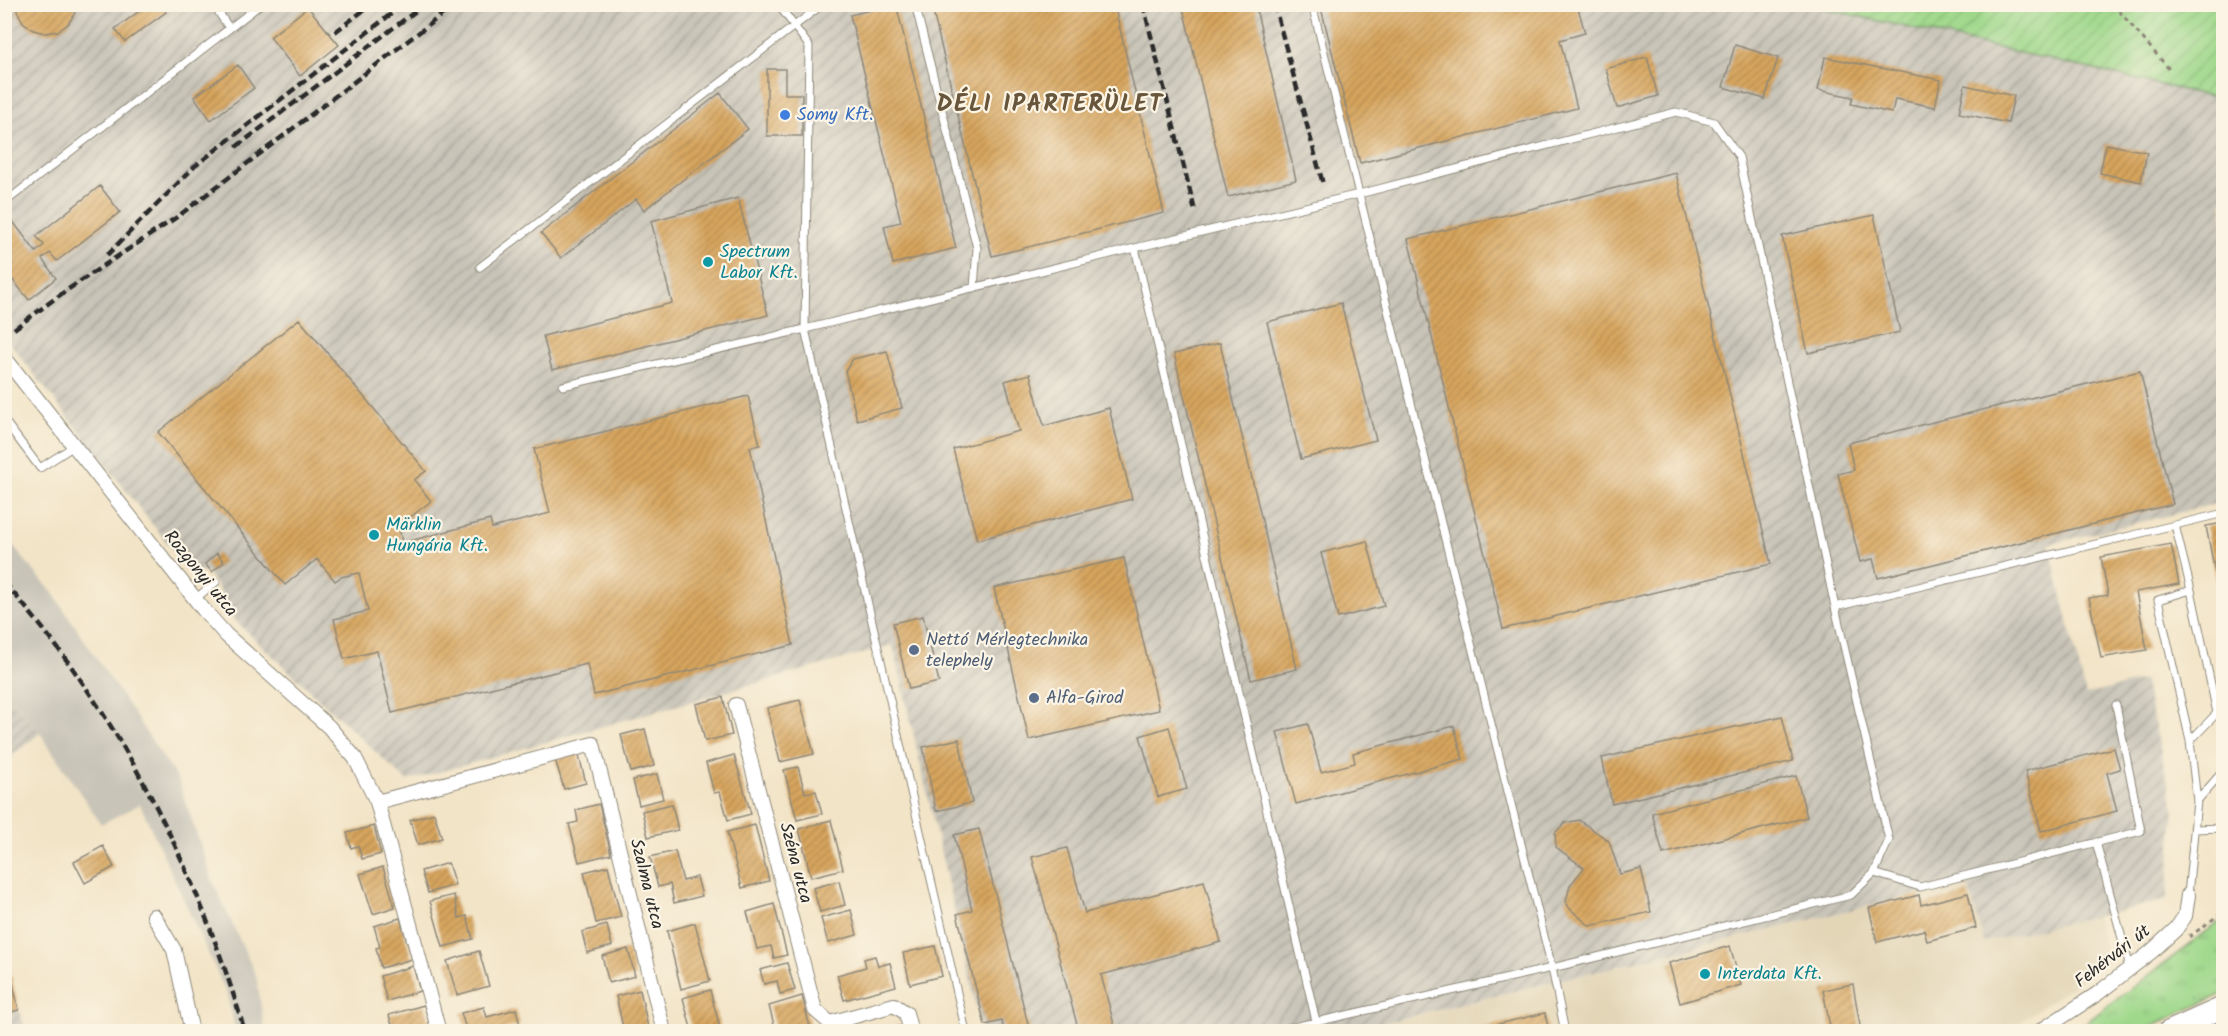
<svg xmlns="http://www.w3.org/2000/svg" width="2228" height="1036" viewBox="0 0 2228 1036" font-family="Kalam,sans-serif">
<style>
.built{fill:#e3d6b7}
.industrial{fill:url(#industrial-furrows)}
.railway{fill:#c8c4b8}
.grass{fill:url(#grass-tufts);stroke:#65825b;stroke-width:1.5}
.garden{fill:url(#garden-furrows);stroke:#65825b;stroke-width:1.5}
.building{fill:url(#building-hatch)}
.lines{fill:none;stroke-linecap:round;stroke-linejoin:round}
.lane-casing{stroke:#8e8879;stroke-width:9}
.street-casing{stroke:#8e8879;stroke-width:16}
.primary-casing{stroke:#8e8879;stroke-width:23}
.path{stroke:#8e8879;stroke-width:3;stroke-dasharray:4.5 4.5;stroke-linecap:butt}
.lane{stroke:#fff;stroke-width:7}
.street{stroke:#fff;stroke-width:14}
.primary{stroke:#fff;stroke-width:21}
.rail{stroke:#2b2b2b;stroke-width:4.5;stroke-dasharray:9 4.5;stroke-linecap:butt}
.shop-dot{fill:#3f7fe0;stroke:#fcf5e5;stroke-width:2}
.culture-dot{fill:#0f9aa8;stroke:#fcf5e5;stroke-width:2}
.service-dot{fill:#5c6f8a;stroke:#fcf5e5;stroke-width:2}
.labels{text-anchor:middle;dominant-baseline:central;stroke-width:4.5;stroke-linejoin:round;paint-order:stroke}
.shop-label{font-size:18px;fill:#366cbe;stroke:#fcf5e5;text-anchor:start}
.culture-label{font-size:18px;fill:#0d838f;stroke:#fcf5e5;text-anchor:start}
.street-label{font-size:18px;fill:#2b2b2b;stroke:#fcf5e5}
.service-label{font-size:18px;fill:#4e5e75;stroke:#fcf5e5;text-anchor:start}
.district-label{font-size:24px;font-weight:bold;letter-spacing:1.5px;fill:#67563c;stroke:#fcf5e5}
</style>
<defs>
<pattern id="industrial-furrows" width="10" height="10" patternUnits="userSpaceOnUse" patternTransform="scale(1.5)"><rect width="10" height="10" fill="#c8c4b8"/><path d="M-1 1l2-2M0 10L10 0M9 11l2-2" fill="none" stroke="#a39f96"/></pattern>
<pattern id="grass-tufts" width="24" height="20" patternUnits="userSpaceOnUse" patternTransform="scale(1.5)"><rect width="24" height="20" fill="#9fd88b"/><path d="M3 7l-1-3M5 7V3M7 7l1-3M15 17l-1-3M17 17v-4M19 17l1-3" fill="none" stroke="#89ba78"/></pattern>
<pattern id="garden-furrows" width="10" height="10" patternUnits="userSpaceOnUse" patternTransform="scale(1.5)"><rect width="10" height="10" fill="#9fd88b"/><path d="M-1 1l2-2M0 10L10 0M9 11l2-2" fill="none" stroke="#89ba78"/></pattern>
<pattern id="building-hatch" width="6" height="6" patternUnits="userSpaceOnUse" patternTransform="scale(1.5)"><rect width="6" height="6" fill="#d7a55d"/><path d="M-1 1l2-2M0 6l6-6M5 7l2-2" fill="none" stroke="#af874d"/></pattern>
</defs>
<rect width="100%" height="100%" fill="#fcf5e5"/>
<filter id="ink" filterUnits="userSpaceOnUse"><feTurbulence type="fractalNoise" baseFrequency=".0167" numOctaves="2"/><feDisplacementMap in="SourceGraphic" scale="12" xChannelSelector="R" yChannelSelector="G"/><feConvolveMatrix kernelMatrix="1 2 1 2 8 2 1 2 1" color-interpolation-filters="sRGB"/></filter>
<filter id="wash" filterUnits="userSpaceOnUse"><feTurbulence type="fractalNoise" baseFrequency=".008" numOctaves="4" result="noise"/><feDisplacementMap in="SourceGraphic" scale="24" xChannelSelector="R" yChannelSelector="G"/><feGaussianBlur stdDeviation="1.35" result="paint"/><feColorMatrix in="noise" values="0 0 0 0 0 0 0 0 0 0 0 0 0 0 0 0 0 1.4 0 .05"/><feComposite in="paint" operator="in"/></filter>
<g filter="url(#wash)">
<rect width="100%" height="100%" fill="#f2e4c7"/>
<!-- built -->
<path class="built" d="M1968 882 1984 942 2096 916 2108 962 2007 1031 1350 1032Z"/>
<!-- industrial -->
<path class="industrial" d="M1809 4 2223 99V502L2049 544 2086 695 2144 680 2174 808 2167 900 1984 942 1967 882 1350 1031H982L893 645 407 781 228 614 221 592 207 572H190L5 337V5Z
M4 691 40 733 5 761H4Z
M4 955 19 1010 26 1031H5Z"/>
<!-- railway -->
<path class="railway" d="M4 536 52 592 178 780 213 882 256 976 265 1031H236L226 992 140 804 101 824 40 733 5 691Z"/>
<!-- grass -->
<path class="grass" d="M2223 919V994L2140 1031H2075Z
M2223 1020V1031H2196Z"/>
<!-- garden -->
<path class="garden" d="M1809 5H2223V99Z"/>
<g id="blocks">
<!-- building -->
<path class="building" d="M17 4H76L75 13 68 24 58 31 45 33 33 30 23 22 17 11Z
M149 4H161L166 12 125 42 115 29Z
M874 4H896L956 248 893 264 884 226 901 222 850 15 875 9Z
M931 4H1114L1164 213 992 256Z
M1182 4H1255L1296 180 1228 197Z
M1320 4H1577L1585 33 1560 40 1577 108 1360 163Z
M308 7 339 45 300 76 270 37Z
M1735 45 1778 58 1765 99 1723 87Z
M1647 57 1658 96 1617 108 1606 69Z
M1825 57 1941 80 1935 107 1895 99 1892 113 1851 104 1853 97 1818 90Z
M238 65 254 88 211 120 194 97Z
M767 69H785V94H802V136H767Z
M1965 85 2014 96 2008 123 1959 113Z
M720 93 748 129 644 210 636 199 561 258 541 233Z
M2106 144 2147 152 2141 182 2100 173Z
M1676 173 1771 564 1503 629 1408 239Z
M100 186 120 212 57 261 50 253 42 259 56 278 29 300 4 269V224L11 219 36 252 44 245 36 236Z
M738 198 768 315 552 370 543 336 672 303 651 221Z
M1874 215 1900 332 1808 353 1782 236Z
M1341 303 1376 440 1301 459 1267 322Z
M299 319 426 471 414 480 431 501 399 526 402 543 490 520 492 528 550 513 534 449 748 396 760 445 750 447 793 645 594 695 587 664 392 713 377 651 344 659 334 619 368 611 359 573 341 577 335 581 317 559 285 585 158 432Z
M1220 343 1297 669 1251 680 1174 354Z
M887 351 902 408 857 420 845 371 853 359Z
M2140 371 2173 504 1878 578 1873 559 1860 562 1838 474 1854 470 1848 443Z
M1030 374 1044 426 1109 408 1132 499 977 540 953 449 1019 431 1005 381Z
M2224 523V609H2222L2206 526Z
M1367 541 1384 606 1338 618 1321 553Z
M2171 544 2179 584 2136 592 2147 650 2101 658 2089 598 2108 595 2101 557Z
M217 553 224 562 212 572 205 564Z
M1124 558 1159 710 1029 740 994 588Z
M923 616 939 682 909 689 893 623Z
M723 697 732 735 705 741 696 704Z
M800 700 814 754 780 762 767 708Z
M1782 716 1793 761 1612 804 1602 758Z
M1308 724 1321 772 1355 763 1353 753 1454 726 1463 759 1296 804 1277 732Z
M1169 727 1187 789 1158 797 1140 736Z
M645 729 654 766 631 772 621 735Z
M959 739 972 803 936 811 923 747Z
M2114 748 2120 769 2107 773 2117 811 2041 831 2025 771Z
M578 752 586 783 564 789 555 759Z
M734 755 751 814 728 820 720 792 714 793 706 763Z
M798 767 805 793 816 791 822 814 797 820 784 770Z
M657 774 663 799 639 805 633 780Z
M1796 776 1807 817 1663 854 1652 813Z
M599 804 611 854 579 862 569 824 578 822 576 810Z
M672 804 678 830 648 837 642 811Z
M434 813 442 838 418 845 410 820Z
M831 820 843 869 811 877 799 829Z
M1579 820 1609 841 1620 874 1641 869 1651 912 1590 926 1570 909 1566 902 1570 885 1584 868 1556 847 1555 833 1565 823Z
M755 825 769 881 742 888 727 832Z
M374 826 381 854 362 859 358 846 351 848 347 833Z
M979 829 1030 1032H1004L1002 1021 985 1025 957 914 972 910 954 835Z
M103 846 114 867 85 883 74 862Z
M1067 848 1085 913 1204 881 1221 942 1101 975 1116 1032H1079L1032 857Z
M675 851 683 881 697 877 702 896 674 903 670 884 658 887 650 857Z
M448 863 455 885 428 893 421 871Z
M608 866 621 917 596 923 584 872Z
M383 867 395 907 373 914 360 874Z
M839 881 845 905 820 912 813 888Z
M1968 893 1976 928 1927 941 1924 930 1877 942 1869 908 1919 895 1921 905Z
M454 895 459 918 467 916 473 939 443 947 430 901Z
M774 904 787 955 774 958 771 946 757 949 747 912Z
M851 910 857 935 828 943 821 918Z
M400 918 412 959 381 968 376 948 380 947 374 926Z
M695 923 710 981 681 989 667 931Z
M607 925 612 946 587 953 582 932Z
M935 946 942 976 910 984 903 953Z
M1730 946 1741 985 1680 1003 1669 963Z
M628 949 635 976 609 983 602 956Z
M479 951 489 986 457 995 447 961Z
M875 956 878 966 890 963 896 986 844 1000 837 975 866 967 864 959Z
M787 963 795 990 780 994 777 981 764 984 760 970Z
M413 966 420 991 387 1001 380 976Z
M11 976 19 1010 4 1014V978Z
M1853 984 1861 1032H1831L1823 990Z
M640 990 649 1032H624L616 996Z
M710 990 721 1032H692L683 998Z
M802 996 810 1027 793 1032H776L769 1006Z
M424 1005 432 1032H394L389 1015Z
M484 1007 487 1017 516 1009 520 1025 497 1032H467L461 1013Z
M1545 1013 1549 1032H1477V1029Z
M899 1026 901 1032H882V1031Z"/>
</g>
</g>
<g filter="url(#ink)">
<use href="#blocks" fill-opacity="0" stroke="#8e8879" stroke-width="1.5"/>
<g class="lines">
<defs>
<path id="lane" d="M213 4 229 28
M915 4 977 248 974 288
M4 203 261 4
M1135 248 1359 194 1552 968 1565 1032
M480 267 823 4
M563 386 805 329 809 46 778 4
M4 420 40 468 74 446
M195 599 216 582
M1835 607 2175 525
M2190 741 2217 713 2191 590
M2197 801 2224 770
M2195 829 2222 828 2224 826
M2096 842 2130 968
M1874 873 1920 887 2141 831 2116 705
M2188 895 2197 801 2190 741 2158 600 2191 590 2175 525 2224 513
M966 1032 805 329 1135 248 1316 1021
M1272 1032 1552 968 1851 895 1874 873 1889 840 1835 607 1739 157 1714 122 1676 112 1359 194 1312 4"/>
<path id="street" d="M4 357 203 609 226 635 329 727 355 758 377 802 439 1032
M736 705 815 1010 830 1023 894 1005 906 1013 911 1032
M377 802 593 744 664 1032
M154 916 174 950 192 1032
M2039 1032 2097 994 2151 952 2176 929 2185 916 2188 895"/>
<path id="primary" d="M2168 1032 2224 1007"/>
</defs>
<!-- lane casing -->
<use href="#lane" class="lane-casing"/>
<!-- street casing -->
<use href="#street" class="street-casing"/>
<!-- primary casing -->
<use href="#primary" class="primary-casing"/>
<!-- path -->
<path class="path" d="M2113 4 2169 69
M2189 937 2224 911"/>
<!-- lane -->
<use href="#lane" class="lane"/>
<!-- street -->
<use href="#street" class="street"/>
<!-- primary -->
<use href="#primary" class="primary"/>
<!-- rail -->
<path class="rail" d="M1143 4 1195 211
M1274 4 1323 184
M335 32 372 4
M236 147 425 4
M107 255 195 166 404 4
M14 329 64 292 177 217 456 4
M4 582C119 712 196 866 245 1032"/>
</g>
</g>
<!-- markers -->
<circle class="shop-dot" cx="785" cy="115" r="6"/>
<g class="culture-dot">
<circle cx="708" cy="262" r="6"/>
<circle cx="374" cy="535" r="6"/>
<circle cx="1705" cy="974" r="6"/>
</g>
<g class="service-dot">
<circle cx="914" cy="650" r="6"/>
<circle cx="1034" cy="698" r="6"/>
</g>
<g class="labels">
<!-- shop labels -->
<g class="shop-label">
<text x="797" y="115">Somy Kft.</text>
</g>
<!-- culture labels -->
<g class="culture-label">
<text x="720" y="252">Spectrum<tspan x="720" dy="21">Labor Kft.</tspan></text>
<text x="386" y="525">Märklin<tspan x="386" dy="21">Hungária Kft.</tspan></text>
<text x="1717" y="974">Interdata Kft.</text>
</g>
<!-- street labels -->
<g class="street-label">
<text transform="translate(200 574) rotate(51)">Rozgonyi utca</text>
<text transform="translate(795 863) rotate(75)">Széna utca</text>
<text transform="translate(646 884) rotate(76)">Szalma utca</text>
<text transform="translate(2113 957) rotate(-38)">Fehérvári út</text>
</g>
<!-- service labels -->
<g class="service-label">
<text x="926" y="640">Nettó Mérlegtechnika<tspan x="926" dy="21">telephely</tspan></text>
<text x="1046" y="698">Alfa-Girod</text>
</g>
<!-- district labels -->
<g class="district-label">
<text x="1050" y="104">DÉLI IPARTERÜLET</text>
</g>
</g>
<!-- margin -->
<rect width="2228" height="1036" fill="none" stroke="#fcf5e5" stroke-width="24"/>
</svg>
